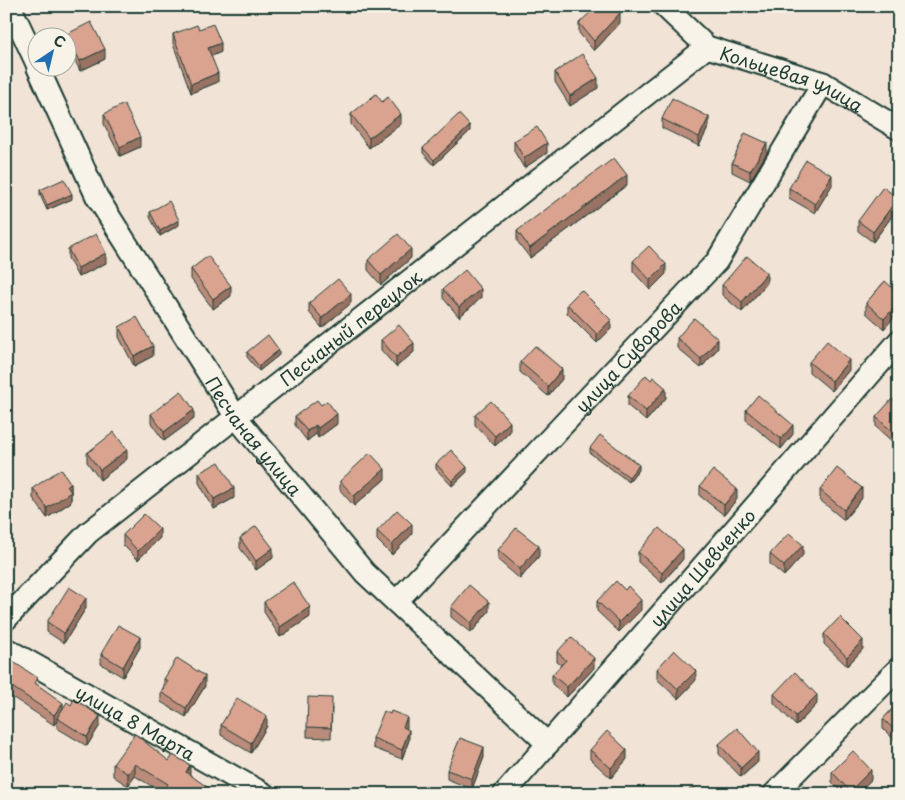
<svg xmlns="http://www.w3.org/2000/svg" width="905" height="800" viewBox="0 0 905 800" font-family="'Playpen Sans',sans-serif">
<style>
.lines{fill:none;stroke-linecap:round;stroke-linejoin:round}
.street-casing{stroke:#1f3d34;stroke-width:25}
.street{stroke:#f7f3e8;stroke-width:21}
.wall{fill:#bb8c7b;stroke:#1f3d34}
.shaded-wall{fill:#987264;stroke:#1f3d34}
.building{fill:#d9a38f;stroke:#1f3d34}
.labels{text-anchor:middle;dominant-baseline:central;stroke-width:4;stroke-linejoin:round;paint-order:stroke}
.street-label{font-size:18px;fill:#1f3d34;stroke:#f7f3e8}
</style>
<rect width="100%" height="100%" fill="#f1e3d6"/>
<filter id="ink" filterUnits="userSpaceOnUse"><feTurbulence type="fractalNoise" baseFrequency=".02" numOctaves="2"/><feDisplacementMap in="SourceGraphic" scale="10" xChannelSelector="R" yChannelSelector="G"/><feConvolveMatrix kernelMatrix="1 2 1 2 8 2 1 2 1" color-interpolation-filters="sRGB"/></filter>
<g filter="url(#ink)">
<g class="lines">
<defs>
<g id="street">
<path d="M10 6 38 66"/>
<path id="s1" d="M664 6 707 47 823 83 899 129"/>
<path id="s2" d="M38 68 97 197 236 417 365 573 548 744"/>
<path id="s3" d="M396 602 717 261 823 83"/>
<path id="s4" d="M6 619 88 533 707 47"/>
<path id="s5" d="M6 649 264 794"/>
<path id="s6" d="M504 794 899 341"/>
<path d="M774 794 899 668"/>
</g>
</defs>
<!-- street casing -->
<use href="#street" class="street-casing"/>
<!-- street -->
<use href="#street" class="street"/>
</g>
<!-- wall -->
<path class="wall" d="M579 23H620L594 51 579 33Z
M199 29 221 52 211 56 218 82 191 93 173 44V34Z
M67 34 105 59 80 71 68 46Z
M555 72 598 88 570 106 555 82Z
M382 102 401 124 369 148 351 124V114Z
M104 114 140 147 120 156 104 124Z
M662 119 709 126 699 146 662 128Z
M470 131 434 165 423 153V148Z
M514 141 547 153 524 168 514 151Z
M767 153 750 181 732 172V163Z
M627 185 530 258 517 241V231Z
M832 185 815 213 789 198V188Z
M40 190 72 199 47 210 40 195Z
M898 208 873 242 858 231V221Z
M150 212 179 225 160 236 150 217Z
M68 249 106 263 78 277 68 258Z
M411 258 381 285 368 270V260Z
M633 261 666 274 650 290 633 271Z
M191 269 231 296 213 309 191 279Z
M885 281 884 329 866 313V303Z
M767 283 742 312 722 295V285Z
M443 289 481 298 459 317 443 298Z
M309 303H351L322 328 309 312Z
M567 304 611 329 597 343 567 313Z
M119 327 153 356 134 366 119 337Z
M677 338 718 348 701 368 677 348Z
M381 340 414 352 396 367 381 350Z
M247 352 279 355 259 371 247 357Z
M520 362 562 379 548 396 520 372Z
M809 362 849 370 832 391 809 372Z
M628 396 666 398 646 421 628 406Z
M899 405 895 444 876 427V417Z
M746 410 793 434 781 449 746 420Z
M151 414 194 419 164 441 151 423Z
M475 415 510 432 495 446 475 425Z
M295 416 337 424 318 438 316 434 307 441 295 425Z
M590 448 639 470 629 482 590 453Z
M87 453 127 459 100 480 87 462Z
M436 464 467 472 452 486 436 469Z
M199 473 234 498 214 509 199 483Z
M385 479 354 506 340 490V481Z
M71 484V502L47 518 33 498V488Z
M700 486 737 499 724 515 700 496Z
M820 490 862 498 844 520 820 500Z
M377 531 412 534 392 555 377 540Z
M123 535 160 538 138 560 123 545Z
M240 538 273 558 256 570 240 548Z
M498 550 539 556 520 579 498 560Z
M638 552 683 559 662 583 638 562Z
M770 554 803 555 784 576 770 564Z
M899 578V602L892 594V585Z
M625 590 641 610 619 632 597 611V601Z
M264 602 310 617 280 637 264 612Z
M451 607 489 611 471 633 451 617Z
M86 608 64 643 47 632V622Z
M824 634 863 649 847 666 824 644Z
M140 647 123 677 101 664V654Z
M557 652 594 668 567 697 552 684V675L561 665 557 662Z
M657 669 696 680 678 699 657 679Z
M6 670 38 685 63 709 100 725 87 746 57 728V721L54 725 6 693Z
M164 679 205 686 186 717 161 702V692L164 686Z
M774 694 817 704 796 726 774 703Z
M899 702V744L883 729V719Z
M332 708 331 738 307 737V727Z
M221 725 267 726 251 753 221 735Z
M407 727 406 729 409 740 402 759 373 748V738Z
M719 744 758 762 741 777 719 754Z
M590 750 627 759 611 778 590 759Z
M484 757 472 789 447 779V770Z
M169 761 190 765 163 793 135 776 128 786 113 776V764Z
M832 772 871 780 857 794H843L832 782Z"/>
<!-- shaded-wall -->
<path class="shaded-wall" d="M620 13V23L594 51V41Z
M221 43V52L208 58V48Z
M105 49V59L80 71V61Z
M218 73V82L191 93V84Z
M598 78V88L570 106V96Z
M401 114V124L369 148V138Z
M709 117V126L699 146V137Z
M470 126V131L434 165V160Z
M140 137V147L120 156V147Z
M547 143V153L524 168V158Z
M767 143V153L750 181V171Z
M627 175V185L530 258V248Z
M832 175V185L815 213V204Z
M72 194V199L47 210V205Z
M898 198V208L873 242V232Z
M179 220V225L160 236V231Z
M411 249V258L381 285V275Z
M106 253V263L78 277V268Z
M666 264V274L650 290V280Z
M767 273V283L742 312V302Z
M231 286V296L213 309V299Z
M481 289V298L459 317V307Z
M351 294V303L322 328V318Z
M899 302V312L884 329V319Z
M611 320V329L597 343V334Z
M718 339V348L701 368V359Z
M414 343V352L396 367V357Z
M153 346V356L134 366V356Z
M279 350V355L259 371V366Z
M849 360V370L832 391V381Z
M562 369V379L548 396V386Z
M666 388V398L646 421V411Z
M194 410V419L164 441V432Z
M337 414V424L318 438V428Z
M510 422V432L495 446V436Z
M316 425V434L307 441V431Z
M793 425V434L781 449V439Z
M899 430V439L895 444V434Z
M127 450V459L100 480V470Z
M639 465V470L629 482V477Z
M467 467V472L452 486V481Z
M385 469V479L354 506V496Z
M71 484V502L47 518V508L67 486Z
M234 488V498L214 509V499Z
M862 488V498L844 520V510Z
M737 489V499L724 515V505Z
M412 524V534L392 555V545Z
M160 529V538L138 560V551Z
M803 545V555L784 576V566Z
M539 546V556L520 579V569Z
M273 548V558L256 570V561Z
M683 549V559L662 583V573Z
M86 598V608L64 643V633Z
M641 600V610L619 632V622Z
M489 602V611L471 633V623Z
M310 607V617L280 637V627Z
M140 637V647L123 677V667Z
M863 640V649L847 666V657Z
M594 658V668L567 697V687Z
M696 671V680L678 699V689Z
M205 676V686L186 717V708Z
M817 695V704L796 726V716Z
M63 703V712L57 718V721L54 725V715Z
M100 716V725L87 746V737Z
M267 716V726L251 753V743Z
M407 717V727L403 737V727Z
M409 730V740L402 759V750Z
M484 747V757L472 789V779Z
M627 750V759L611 778V768Z
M758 752V762L741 777V768Z
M135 764V776L128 786V774Z
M190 765V777L186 772Z
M871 770V780L857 794H850V791Z"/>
<!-- building -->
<path class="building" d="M597 6H614L620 13 594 41 579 23Z
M91 22 105 49 80 61 67 34Z
M213 24 221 43 208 48 218 73 191 84 173 34 197 25 199 29Z
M582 54 598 78 570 96 555 72Z
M376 94 382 102 388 97 401 114 369 138 351 114Z
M672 98 709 117 699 137 662 119Z
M124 104 140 137 120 147 104 114Z
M459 114 470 126 434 160 423 148Z
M537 127 547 143 524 158 514 141Z
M745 133 767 143 750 171 732 163Z
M614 158 627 175 530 248 517 231Z
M806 160 832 175 815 204 789 188Z
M64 179 72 194 47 205 40 190Z
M883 187 898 198 873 232 858 221Z
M169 201 179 220 160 231 150 212Z
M96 234 106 253 78 268 68 249Z
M398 234 411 249 381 275 368 260Z
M649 246 666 264 650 280 633 261Z
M208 256 231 286 213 299 191 269Z
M747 256 767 273 742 302 722 285Z
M465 270 481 289 459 307 443 289Z
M338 279 351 294 322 318 309 303Z
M885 281 899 294V302L884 319 866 303Z
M581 290 611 320 597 334 567 304Z
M137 317 153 346 134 356 119 327Z
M694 318 718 339 701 359 677 338Z
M399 325 414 343 396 357 381 340Z
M268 335 279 350 259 366 247 352Z
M827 341 849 360 832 381 809 362Z
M535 346 562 369 548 386 520 362Z
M646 375 651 380 653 377 666 388 646 411 628 396Z
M181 391 194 410 164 432 151 414Z
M758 395 793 425 781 439 746 410Z
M892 399 899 405V430L895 434 876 417Z
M317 400 321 405 327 401 337 414 318 428 316 425 307 431 295 416Z
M491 401 510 422 495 436 475 415Z
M114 432 127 450 100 470 87 453Z
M600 435 639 465 629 477 590 448Z
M451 450 467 467 452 481 436 464Z
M370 453 385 469 354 496 340 481Z
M219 462 234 488 214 499 199 473Z
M837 468 862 488 844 510 820 490Z
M61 469 71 484 67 486 71 492 47 508 33 488Z
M713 470 737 489 724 505 700 486Z
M397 510 412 524 392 545 377 531Z
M144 514 160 529 138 551 123 535Z
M256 526 273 548 256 561 240 538Z
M516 528 539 546 520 569 498 550Z
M659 528 683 549 662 573 638 552Z
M789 533 803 545 784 566 770 554Z
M899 578V592L892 585Z
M616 581 625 590 628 586 641 600 619 622 597 601Z
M293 582 310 607 280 627 264 602Z
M469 585 489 602 471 623 451 607Z
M69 587 86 598 64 633 47 622Z
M840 617 863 640 847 657 824 634Z
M118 625 140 637 123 667 101 654Z
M571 637 594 658 567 687 552 675 566 660 557 652Z
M674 650 696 671 678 689 657 669Z
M177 658 205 676 186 708 161 692 168 681 164 679Z
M12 661 38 678 35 683 63 703 54 715 6 683V670Z
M795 672 817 695 796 716 774 694Z
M308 697 332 698 331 728 307 727Z
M237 698 267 716 251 743 221 725Z
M74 699 100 716 87 737 57 718 67 702 71 705Z
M899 702V734L883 719Z
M384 711 390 714 391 711 407 717 403 727 409 730 402 750 373 738Z
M737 728 758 752 741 768 719 744Z
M607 731 627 750 611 768 590 750Z
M135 734 169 761 173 755 190 765 186 772 217 794H162L168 784 135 764 128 774 113 764Z
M460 738 484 747 472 779 447 770Z
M853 751 871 770 850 791 832 772Z
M6 786 20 794H6Z
M692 787 699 794H685Z"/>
</g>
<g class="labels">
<!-- street labels -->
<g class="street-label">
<text stroke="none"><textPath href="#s1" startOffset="150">Кольцевая улица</textPath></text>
<text stroke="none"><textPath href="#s4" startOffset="452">Песчаный переулок</textPath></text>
<text stroke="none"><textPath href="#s3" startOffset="338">улица Суворова</textPath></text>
<text stroke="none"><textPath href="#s2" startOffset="428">Песчаная улица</textPath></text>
<text stroke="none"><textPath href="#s6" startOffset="301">улица Шевченко</textPath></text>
<text stroke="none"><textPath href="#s5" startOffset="149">улица 8 Марта</textPath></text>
</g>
</g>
<!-- margin -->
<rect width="905" height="800" fill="none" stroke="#f7f3e8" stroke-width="25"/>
<rect x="12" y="12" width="880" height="775" fill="none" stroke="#1f3d34" stroke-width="2" filter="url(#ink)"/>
<!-- north arrow -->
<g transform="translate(52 52) rotate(35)"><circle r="24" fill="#f7f3e8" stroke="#a1aaa0"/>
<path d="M0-4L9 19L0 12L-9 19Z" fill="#1f6fb2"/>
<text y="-8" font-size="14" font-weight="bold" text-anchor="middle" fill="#1f3d34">С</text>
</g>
</svg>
